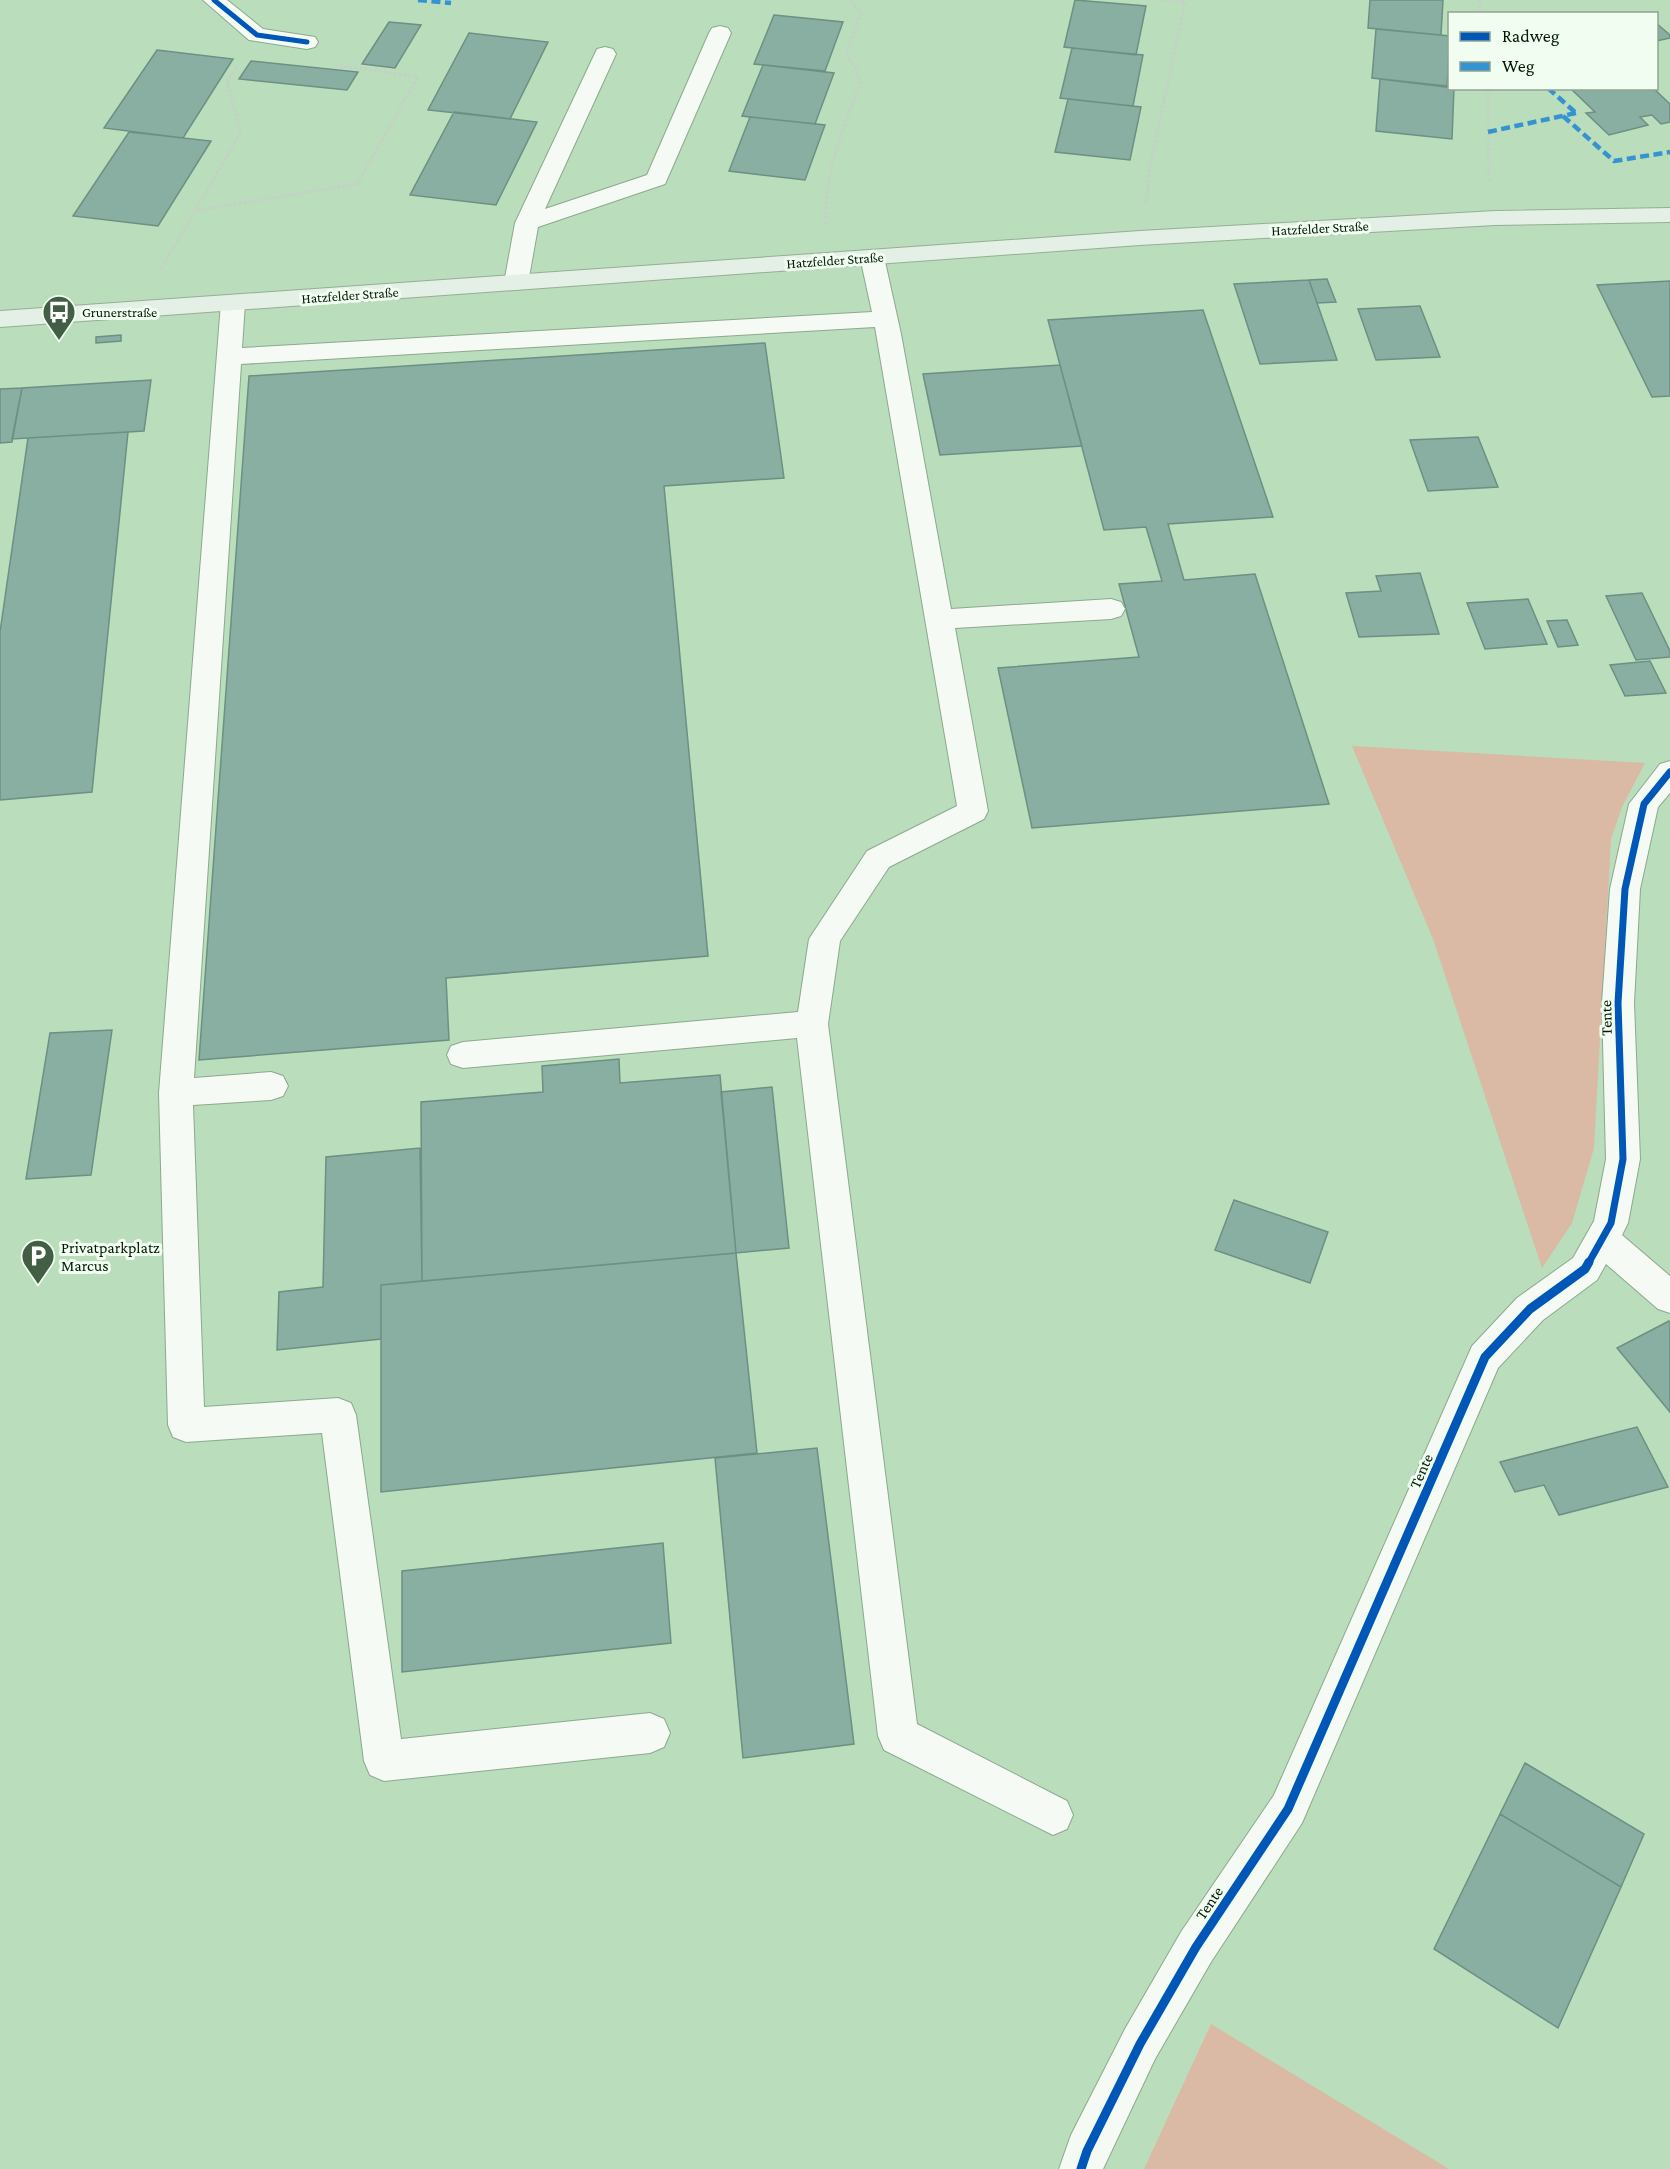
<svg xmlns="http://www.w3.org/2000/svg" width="1670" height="2169" viewBox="0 0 1670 2169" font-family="'Crimson Pro',serif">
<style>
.green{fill:#dab9a5}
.building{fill:#88afa2;stroke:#6c9083;stroke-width:1.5}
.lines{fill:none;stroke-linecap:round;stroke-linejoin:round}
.minor-casing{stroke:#8da88e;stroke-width:2}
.major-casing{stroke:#95ae96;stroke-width:2}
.path{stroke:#c5d0c6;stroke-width:3;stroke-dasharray:3 2;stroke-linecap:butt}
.minor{fill:#f5faf5;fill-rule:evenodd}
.major{fill:#e4efe5;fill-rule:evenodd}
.quiet{stroke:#3693d1;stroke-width:4.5;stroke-dasharray:9 4.5;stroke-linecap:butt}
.cycleway-far2-casing{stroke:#f1fdf1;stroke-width:8}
.cycleway-far1-casing{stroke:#f1fdf1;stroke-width:10}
.cycleway-casing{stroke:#f1fdf1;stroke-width:13}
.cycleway-far2{stroke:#0057b8;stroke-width:5}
.cycleway-far1{stroke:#0057b8;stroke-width:7}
.cycleway{stroke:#0057b8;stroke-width:9}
.labels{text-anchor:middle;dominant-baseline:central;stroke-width:6;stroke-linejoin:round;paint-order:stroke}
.far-street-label{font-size:14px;fill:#021904;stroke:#f1fdf1}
.far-poi-label{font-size:14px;fill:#021904;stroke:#f1fdf1;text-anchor:start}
.street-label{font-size:16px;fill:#021904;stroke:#f1fdf1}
.poi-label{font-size:16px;fill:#021904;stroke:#f1fdf1;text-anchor:start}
</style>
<rect width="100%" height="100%" fill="#baddbb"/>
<!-- green -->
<path class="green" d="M1352 746 1645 763 1622 807 1611 839 1594 1148 1572 1223 1542 1268 1433 939Z
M1211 2024 1449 2169H1144Z"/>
<!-- building -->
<path class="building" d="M1075 0 1146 6 1136 55 1064 47Z
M1370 0H1443L1441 35 1368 28Z
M774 15 843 22 825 71 754 64Z
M389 22 421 25 395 68 362 64Z
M1656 23 1670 35V38L1656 41Z
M1376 29 1450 36 1447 86 1372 78Z
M469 33 548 42 510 119 428 110Z
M1072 48 1143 55 1133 106 1060 98Z
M157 50 233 59 183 138 104 128Z
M251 61 358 72 347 90 239 79Z
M763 65 834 73 815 124 742 116Z
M1380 79 1454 88 1452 139 1376 131Z
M1570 88H1653L1670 104V122L1661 124 1652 115 1640 117 1648 125 1609 135 1586 113 1595 112Z
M1068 99 1141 107 1130 160 1055 152Z
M454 112 537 122 496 205 410 195Z
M750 117 825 125 805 180 729 171Z
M129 132 211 141 158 226 73 216Z
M1327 279 1336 302 1317 303 1309 280Z
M1309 280 1337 360 1260 364 1234 284Z
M1670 281V396L1652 397 1597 285Z
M1420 306 1440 357 1376 360 1358 309Z
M1203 310 1273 517 1168 524 1184 580 1255 574 1329 804 1032 828 998 668 1139 657 1119 584 1162 581 1146 527 1104 530 1048 320Z
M121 335V341L96 343V337Z
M765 343 784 478 664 486 708 956 446 978 449 1040 199 1060 249 376Z
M1060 365 1082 446 940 455 923 374Z
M151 380 144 431 12 439 22 388Z
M22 388 12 442 0 443V389Z
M128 432 92 792 0 800V632L28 438Z
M1478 437 1498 487 1428 491 1410 440Z
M1420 573 1439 634 1359 637 1346 593 1381 591 1376 576Z
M1642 593 1670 651V657L1636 660 1606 596Z
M1528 599 1547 644 1485 649 1467 603Z
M1567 620 1578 645 1558 647 1547 621Z
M1650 661 1666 693 1625 696 1610 665Z
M112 1030 91 1175 26 1179 50 1033Z
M619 1059 620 1083 720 1075 736 1253 422 1281 421 1102 543 1092 542 1066Z
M772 1087 789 1248 736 1253 721 1092Z
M420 1148 422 1281 381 1285V1339L277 1350 279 1292 323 1287 326 1157Z
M1234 1200 1328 1232 1310 1283 1215 1250Z
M736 1253 757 1453 381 1492V1285Z
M1669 1321 1670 1322V1412L1617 1348Z
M1637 1427 1668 1487 1559 1515 1544 1485 1515 1492 1500 1462Z
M817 1448 854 1744 743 1758 715 1458Z
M663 1543 671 1643 402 1672V1571Z
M1525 1763 1644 1834 1621 1887 1500 1814Z
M1500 1814 1621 1887 1558 2028 1434 1949Z"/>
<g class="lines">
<defs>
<path id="minor" d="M203 0H227L263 29 315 37 318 42 315 47 307 49 249 40Z
M720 26 728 28 731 33 665 184 538 227 528 283 525 288 516 290 507 288 504 283 515 223 597 49 605 47 613 49 616 54 545 209 647 175 709 33 712 28Z
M872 250 881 252 884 257 901 334 951 609 1111 599 1121 602 1125 609 1121 616 1111 619 955 628 988 811 984 819 889 867 840 941 828 1024 917 1724 1067 1801 1073 1815 1067 1829 1053 1835 884 1750 878 1736 797 1038 463 1068 451 1064 447 1055 451 1046 463 1042 798 1012 809 939 867 851 957 806 875 327 241 364 194 1078 271 1072 283 1076 288 1086 283 1096 271 1100 193 1105 204 1407 338 1398 351 1403 356 1415 401 1739 650 1713 664 1719 670 1733 664 1747 650 1753 384 1781 370 1775 364 1761 322 1433 186 1442 173 1437 168 1425 159 1093 221 303 224 298 233 295 242 298 245 303 242 348 872 312 860 257 863 252Z
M1670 761V793L1658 807 1640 889 1634 1003 1640 1159 1628 1223 1622 1235 1670 1276V1313L1658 1309 1606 1264 1597 1280 1543 1320 1498 1368 1302 1823 1211 1962 1155 2059 1103 2169H1059L1071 2135 1125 2029 1181 1932 1274 1795 1472 1346 1517 1298 1573 1258 1594 1221 1606 1159 1602 1003 1610 889 1629 804 1660 764Z"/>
<path id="major" d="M1670 208V222L1495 225 1140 245 0 327V311L1140 231 1495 211Z"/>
</defs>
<!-- minor casing -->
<use href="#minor" class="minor-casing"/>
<!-- major casing -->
<use href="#major" class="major-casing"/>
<!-- path -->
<path class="path" d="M1479 0 1480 14
M1488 88 1489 181
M1146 202 1150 166 1185 2 1158 0
M194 211 357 184 418 77 336 65
M826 224C824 173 843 130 860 83L857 70 846 54 861 13 849 0
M161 269 241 132 227 82 237 66"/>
<!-- minor -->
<use href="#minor" class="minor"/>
<!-- major -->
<use href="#major" class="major"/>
<!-- quiet -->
<path class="quiet" d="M418 0 451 3
M1548 88 1576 113
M1563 116 1614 161 1670 152
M1488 132 1576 113"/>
<defs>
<path id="cycleway-far2" d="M214 0 257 35 307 42"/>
<path id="cycleway-far1" d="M1588 1264 1611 1223 1623 1159 1618 1003 1625 889 1644 804 1670 772"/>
<path id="cycleway" d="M1081 2169 1087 2151 1140 2044 1196 1947 1288 1809 1485 1357 1530 1309 1585 1269 1589 1262"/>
</defs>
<!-- cycleway-far2 casing -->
<use href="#cycleway-far2" class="cycleway-far2-casing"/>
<!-- cycleway-far1 casing -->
<use href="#cycleway-far1" class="cycleway-far1-casing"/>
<!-- cycleway casing -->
<use href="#cycleway" class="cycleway-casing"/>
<!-- cycleway-far2 -->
<use href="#cycleway-far2" class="cycleway-far2"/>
<!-- cycleway-far1 -->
<use href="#cycleway-far1" class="cycleway-far1"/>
<!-- cycleway -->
<use href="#cycleway" class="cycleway"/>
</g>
<!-- icons -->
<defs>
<symbol id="bus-pin" viewBox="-11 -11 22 30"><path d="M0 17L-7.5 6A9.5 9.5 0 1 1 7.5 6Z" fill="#425e44" stroke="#f1fdf1"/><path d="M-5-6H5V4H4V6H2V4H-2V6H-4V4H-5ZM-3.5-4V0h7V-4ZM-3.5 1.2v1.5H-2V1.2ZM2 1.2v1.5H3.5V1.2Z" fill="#fff"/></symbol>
<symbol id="parking-pin" viewBox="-11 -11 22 30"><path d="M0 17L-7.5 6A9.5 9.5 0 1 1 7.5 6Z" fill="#425e44" stroke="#f1fdf1"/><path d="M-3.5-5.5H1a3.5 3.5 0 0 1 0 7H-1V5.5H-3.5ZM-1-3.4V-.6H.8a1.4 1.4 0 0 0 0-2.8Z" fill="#fff"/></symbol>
</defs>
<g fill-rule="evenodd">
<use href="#bus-pin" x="40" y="293" width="38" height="52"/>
<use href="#parking-pin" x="19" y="1237" width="38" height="52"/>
</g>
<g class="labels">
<!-- far-street labels -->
<g class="far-street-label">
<text transform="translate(1320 228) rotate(-3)">Hatzfelder Straße</text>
<text transform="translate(835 260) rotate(-4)">Hatzfelder Straße</text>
<text transform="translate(350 295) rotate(-4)">Hatzfelder Straße</text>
</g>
<!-- far-poi labels -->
<g class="far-poi-label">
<text x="82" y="312">Grunerstraße</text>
</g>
<!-- street labels -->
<g class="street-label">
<text transform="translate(1606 1018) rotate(-91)">Tente</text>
<text transform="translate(1421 1471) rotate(-66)">Tente</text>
<text transform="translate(1209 1903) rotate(-56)">Tente</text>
</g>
<!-- poi labels -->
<g class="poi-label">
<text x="61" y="1247">Privatparkplatz<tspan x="61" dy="18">Marcus</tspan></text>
</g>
</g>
<!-- legend -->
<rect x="1448" y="12" width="210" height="78" fill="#f1fdf1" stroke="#91a292" stroke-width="1.5"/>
<rect x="1460" y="32" width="30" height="9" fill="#0057b8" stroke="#91a292" stroke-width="1.5"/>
<text x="1502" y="42" font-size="18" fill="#021904">Radweg</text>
<rect x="1460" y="62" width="30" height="9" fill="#3693d1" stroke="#91a292" stroke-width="1.5"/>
<text x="1502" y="72" font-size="18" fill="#021904">Weg</text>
</svg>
